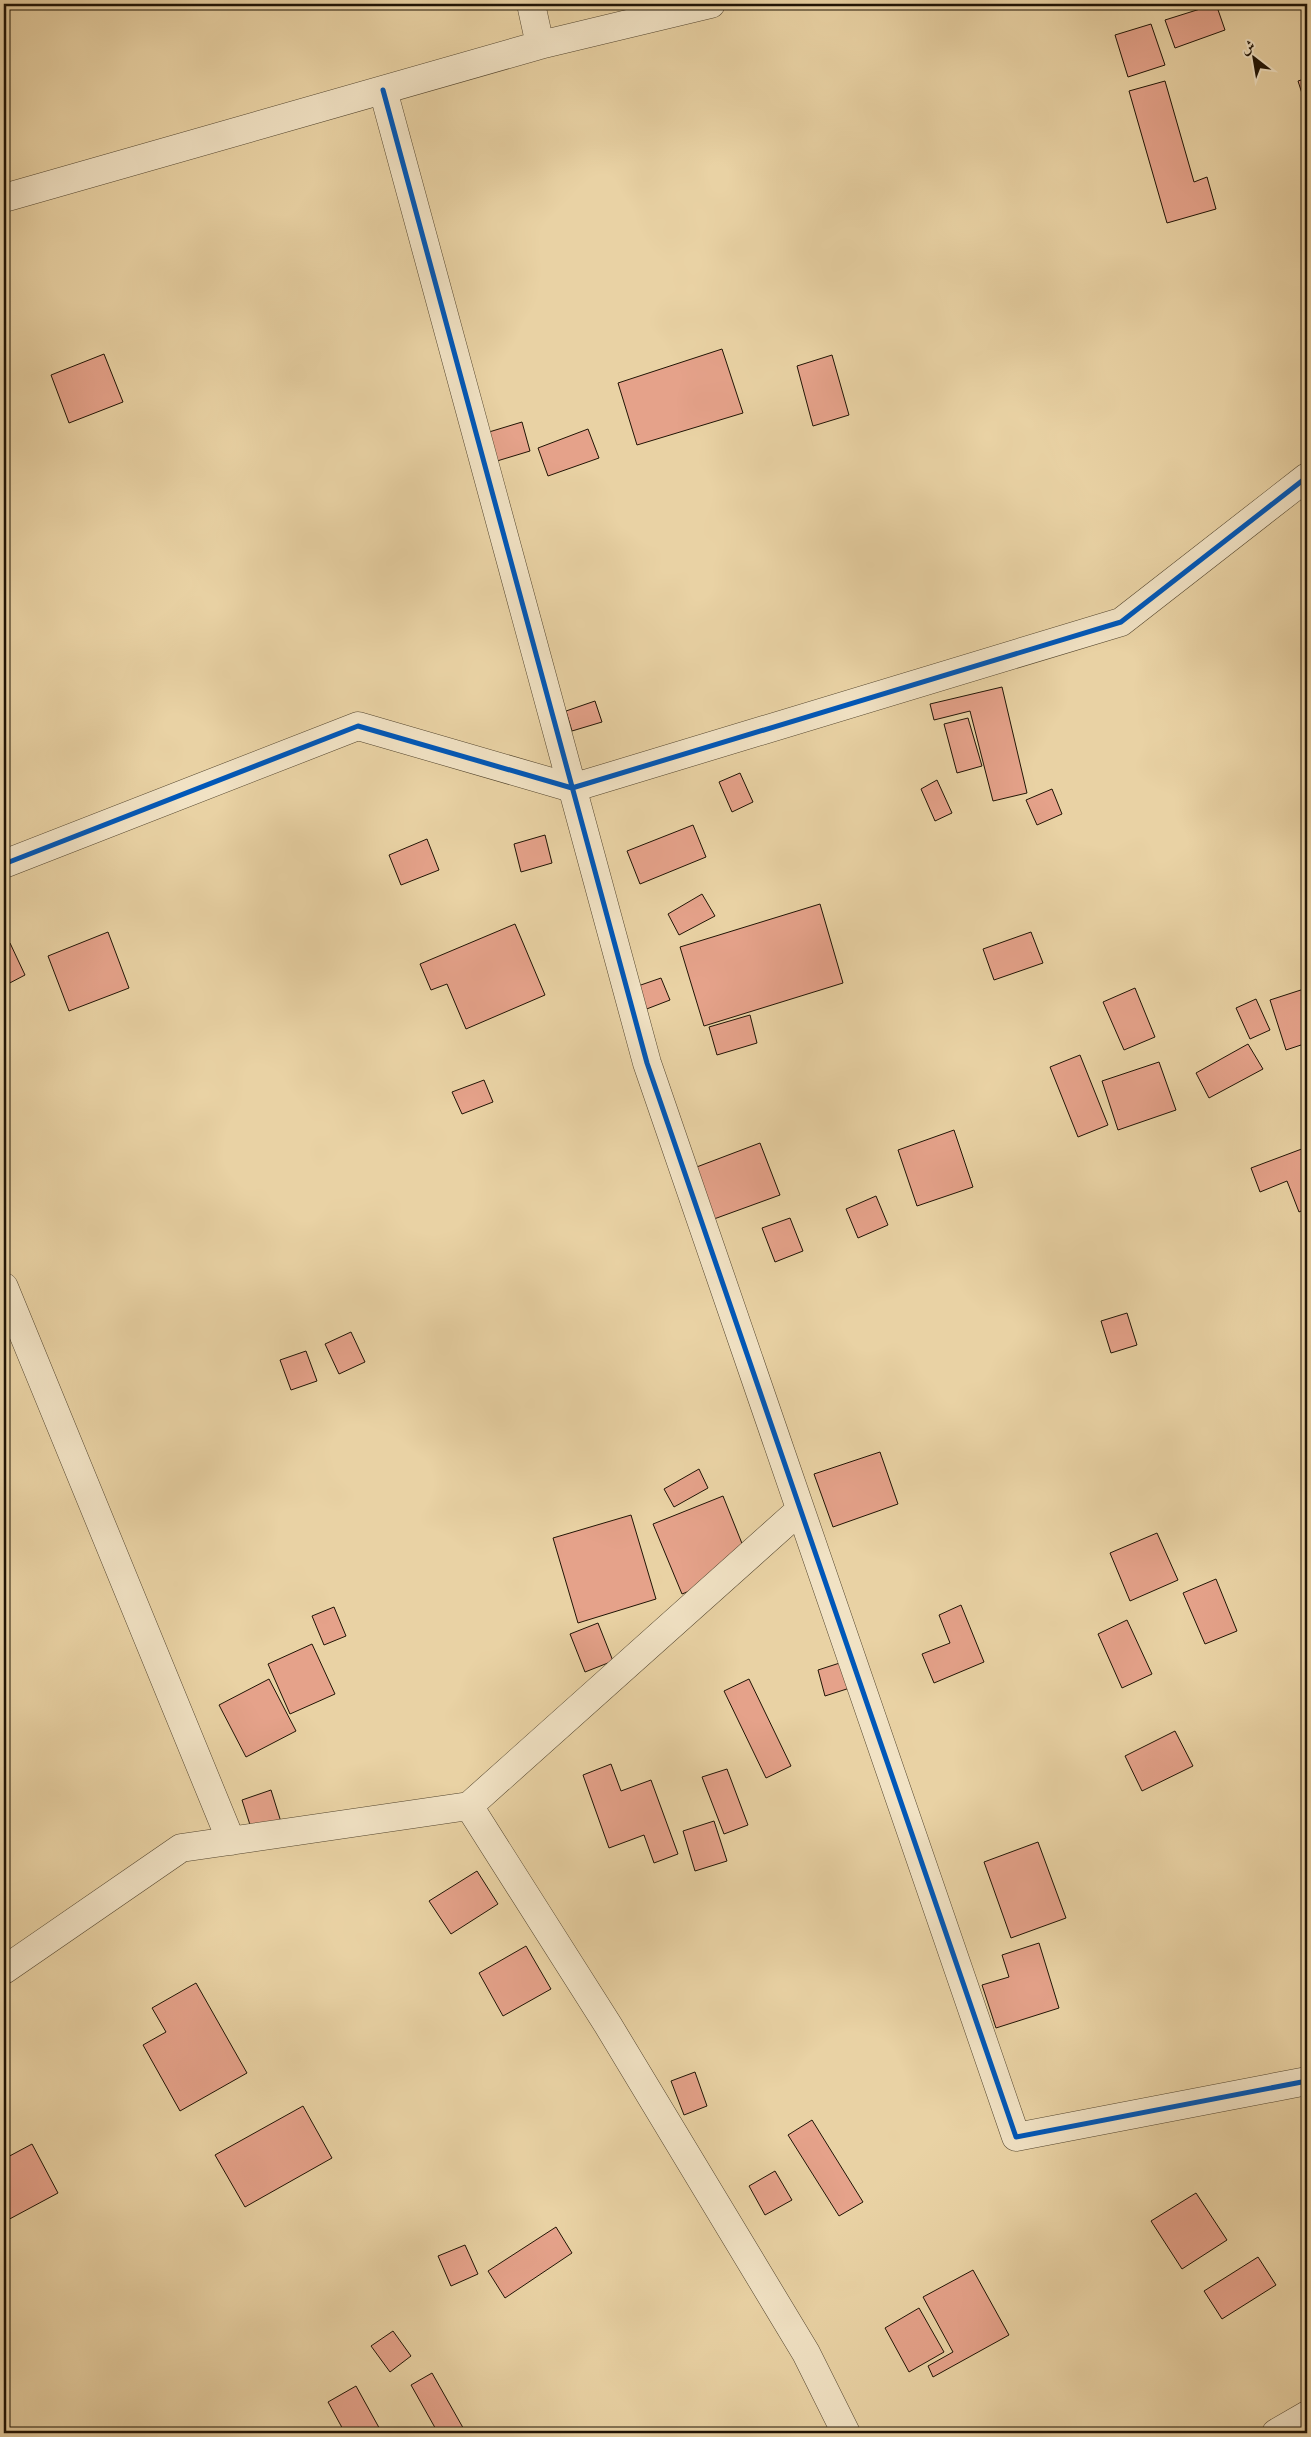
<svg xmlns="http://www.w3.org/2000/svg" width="1311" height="2437" viewBox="0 0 1311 2437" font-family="'Gentium Book Plus',Amiri,serif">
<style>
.building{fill:#e5a28a;stroke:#201405}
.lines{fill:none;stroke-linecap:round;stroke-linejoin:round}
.minor-casing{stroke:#52442d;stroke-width:29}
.minor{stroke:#f1e2c4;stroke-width:28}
.cycleway-casing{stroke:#f1e2c4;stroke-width:8}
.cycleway{stroke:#0057b8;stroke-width:5}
</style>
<rect width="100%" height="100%" fill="#e9d2a4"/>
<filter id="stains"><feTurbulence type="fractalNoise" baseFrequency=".004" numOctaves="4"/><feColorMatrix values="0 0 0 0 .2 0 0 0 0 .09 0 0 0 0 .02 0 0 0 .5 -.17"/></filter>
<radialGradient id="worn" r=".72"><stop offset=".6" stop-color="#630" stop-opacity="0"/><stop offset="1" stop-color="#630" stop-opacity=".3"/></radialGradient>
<!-- building -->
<path class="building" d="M1216 4 1225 30 1175 48 1165 20Z
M1151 24 1165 65 1128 77 1115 35Z
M1307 78V109L1298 81Z
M1165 81 1194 182 1207 177 1216 209 1167 223 1129 91Z
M722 349 743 413 637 445 618 383Z
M104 354 123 402 69 423 51 375Z
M832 355 849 415 813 426 797 366Z
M522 422 530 451 497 461 489 432Z
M588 429 599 458 548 476 538 448Z
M1002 687 1027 793 993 801 970 711 934 720 930 704Z
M595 701 602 722 572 731 566 711Z
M968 718 982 766 957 773 944 724Z
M740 773 753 802 732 812 719 782Z
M937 780 952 813 935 821 921 789Z
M1052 789 1062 814 1037 825 1026 800Z
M693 825 706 857 640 884 627 851Z
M545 835 552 863 521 872 514 844Z
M427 839 439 870 401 885 389 855Z
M702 894 715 916 679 935 668 914Z
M820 904 843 983 704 1026 680 947Z
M515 924 545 995 466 1029 447 984 431 990 420 964Z
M108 932 129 988 69 1011 48 956Z
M1031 932 1043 963 994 980 983 949Z
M10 943 25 975 4 986V946Z
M661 978 670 1000 644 1010 635 987Z
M1135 988 1155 1037 1124 1050 1103 1002Z
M1307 988V1043L1286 1050 1270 1000Z
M1256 999 1270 1030 1250 1039 1236 1008Z
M750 1015 757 1043 717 1055 709 1027Z
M1248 1044 1263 1069 1209 1098 1196 1073Z
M1080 1055 1108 1125 1078 1137 1050 1067Z
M1159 1062 1176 1110 1118 1130 1102 1081Z
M484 1080 493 1102 462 1114 452 1092Z
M954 1130 973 1187 917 1206 898 1150Z
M760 1143 780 1195 714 1219 694 1168Z
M1307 1147V1208L1299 1212 1287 1181 1260 1192 1251 1168Z
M876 1196 888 1225 858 1238 846 1209Z
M790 1218 803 1251 775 1262 762 1228Z
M1127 1313 1137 1345 1111 1353 1101 1321Z
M351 1332 365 1362 339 1374 325 1344Z
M306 1351 317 1381 291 1390 280 1360Z
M880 1452 898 1504 833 1527 814 1474Z
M699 1469 708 1488 674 1507 664 1489Z
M723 1496 751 1566 682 1594 653 1524Z
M631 1515 656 1599 578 1623 553 1538Z
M1157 1533 1178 1580 1130 1601 1110 1553Z
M1216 1579 1237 1631 1205 1644 1183 1593Z
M961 1605 984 1662 934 1683 922 1654 950 1643 939 1615Z
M334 1607 346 1636 324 1645 312 1616Z
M1127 1620 1152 1674 1122 1688 1098 1634Z
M598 1623 613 1661 585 1672 570 1634Z
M312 1644 335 1694 290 1714 268 1664Z
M849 1660 856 1686 825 1696 818 1670Z
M269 1679 296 1731 246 1757 219 1705Z
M749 1679 791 1766 766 1778 724 1691Z
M1175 1731 1193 1766 1142 1791 1125 1756Z
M611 1764 621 1791 651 1780 678 1854 654 1863 644 1835 609 1848 583 1775Z
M727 1769 748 1825 724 1834 702 1777Z
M271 1790 281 1822 252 1831 242 1800Z
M714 1821 727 1861 695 1871 683 1831Z
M1038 1842 1066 1918 1011 1938 984 1862Z
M477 1871 498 1904 451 1934 429 1901Z
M1039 1943 1059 2008 996 2028 982 1985 1009 1977 1002 1955Z
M526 1946 551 1989 503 2016 479 1973Z
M196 1983 247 2073 180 2111 143 2045 166 2032 152 2008Z
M695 2072 707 2106 684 2115 671 2081Z
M303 2106 332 2158 245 2207 215 2155Z
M812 2120 863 2202 839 2216 788 2135Z
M32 2144 58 2193 4 2222V2159Z
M775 2171 792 2200 765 2215 749 2186Z
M1196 2193 1227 2240 1182 2269 1151 2221Z
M556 2227 572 2253 505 2298 488 2271Z
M465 2245 478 2274 451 2286 438 2256Z
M1258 2257 1276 2285 1222 2319 1204 2291Z
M973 2270 1009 2335 933 2377 928 2366 953 2352 923 2297Z
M919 2308 944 2352 909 2372 885 2328Z
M393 2331 411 2356 390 2372 371 2346Z
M432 2373 466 2433H438L411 2385Z
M356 2386 382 2433H345L328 2402Z"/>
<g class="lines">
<defs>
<path id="minor" d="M531 4 540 45
M383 90 647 1063 1016 2137 1307 2081
M4 198 540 45 711 4
M4 864 358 726 572 788 1121 622 1307 477
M4 1287 231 1841
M469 1806 608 2025 806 2353 846 2433
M4 1970 181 1848 469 1806 800 1510
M1276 2433 1307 2415"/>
</defs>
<!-- minor casing -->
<use href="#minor" class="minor-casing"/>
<!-- minor -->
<use href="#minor" class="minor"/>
<defs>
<path id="cycleway" d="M383 90 647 1063 1016 2137 1307 2081
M4 864 358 726 572 788 1121 622 1307 477"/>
</defs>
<!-- cycleway casing -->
<use href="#cycleway" class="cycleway-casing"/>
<!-- cycleway -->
<use href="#cycleway" class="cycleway"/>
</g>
<!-- margin -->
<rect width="1311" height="2437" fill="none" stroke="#e9d2a4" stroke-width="20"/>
<rect x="5" y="5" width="1301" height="2427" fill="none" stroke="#201405" stroke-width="2.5"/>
<rect x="10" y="10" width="1291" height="2417" fill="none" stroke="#201405"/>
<!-- north arrow -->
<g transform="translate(1254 58) rotate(329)" stroke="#f1e2c4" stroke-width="4" paint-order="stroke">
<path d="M0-4L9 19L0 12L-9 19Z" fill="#201405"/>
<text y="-8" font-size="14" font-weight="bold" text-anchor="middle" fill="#201405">ش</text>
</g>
<rect width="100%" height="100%" filter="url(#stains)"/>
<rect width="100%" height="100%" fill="url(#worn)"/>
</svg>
